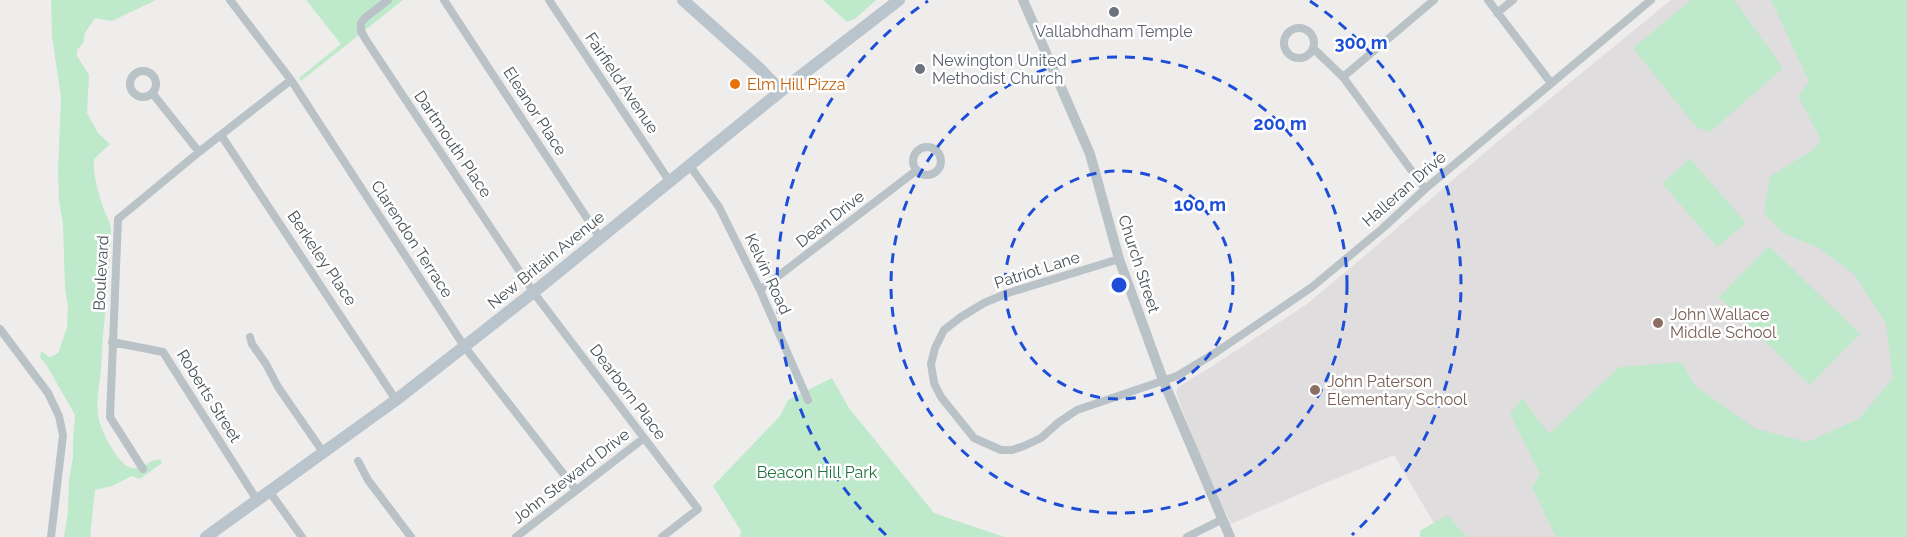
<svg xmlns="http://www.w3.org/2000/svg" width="1907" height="537" viewBox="0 0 1907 537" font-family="Raleway,sans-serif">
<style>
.education{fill:#e0ddde}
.green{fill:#bee9cb}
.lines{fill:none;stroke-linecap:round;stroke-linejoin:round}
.minor{stroke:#b9c2c7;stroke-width:8}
.tertiary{stroke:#b9c2c7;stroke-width:10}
.secondary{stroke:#b9c4cc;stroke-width:12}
.ring{fill:none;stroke:#1d4ed8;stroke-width:3;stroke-dasharray:10 8}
.worship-dot{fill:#6b7280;stroke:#fff;stroke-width:2}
.food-dot{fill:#e8710a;stroke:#fff;stroke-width:2}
.education-dot{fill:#8d6e63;stroke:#fff;stroke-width:2}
.labels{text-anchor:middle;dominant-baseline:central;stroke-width:5;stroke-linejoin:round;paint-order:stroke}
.worship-label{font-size:16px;fill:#5b616d;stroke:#fff}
.street-label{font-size:16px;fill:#475157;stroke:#fff}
.food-label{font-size:16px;fill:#c56008;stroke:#fff;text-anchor:start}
.education-label{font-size:16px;fill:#785e54;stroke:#fff;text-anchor:start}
.park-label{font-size:16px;fill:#207041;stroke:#fff}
.centre{fill:#1d4ed8;stroke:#fff;stroke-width:3}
.ring-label{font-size:18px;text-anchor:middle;font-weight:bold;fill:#1d4ed8;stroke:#fff;stroke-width:5;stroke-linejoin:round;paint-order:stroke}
</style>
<rect width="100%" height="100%" fill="#efecec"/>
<!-- education -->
<path class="education" d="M1671 0H1833L1872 80 1907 537H1442L1394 455 1320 485 1231 524 1200 456 1176 393 1178 387 1211 367 1307 304 1362 258 1497 142Z"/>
<!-- green -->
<path class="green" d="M51 0H156L112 21 95 18 85 33 83 43 77 50V56L89 75 87 113 98 133 110 144 94 159C93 176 98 191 103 207 106 217 110 219 111 230 110 276 103 322 101 368 100 383 96 399 98 414 99 428 115 458 127 466 139 474 149 458 161 460L162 463 140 479 132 476 112 486 95 490 90 537H64L68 511 69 480 73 457V439L75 415 47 366 40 357 41 351 49 357 53 356 59 352 60 348 67 327 68 307 65 288 63 223 59 201 58 170 61 97 52 36Z
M306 0H403L301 81 299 78 341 44Z
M823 0H876L856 18 847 22Z
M1691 0H1734L1783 68 1710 132 1697 128 1633 48Z
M1771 0H1907V537H1556L1532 487 1540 474 1510 414 1522 398 1549 434 1619 367 1682 362 1694 385 1756 429 1807 442 1859 419 1893 378 1886 324 1855 275 1819 248 1783 233 1764 213 1770 176 1813 150 1821 140 1798 96 1809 82Z
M1690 159 1746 223 1717 247 1662 183Z
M1769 246 1860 334 1810 385 1719 297Z
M832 378 849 408 934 513 1004 537H740L741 531 713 486 780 416 788 400Z
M1447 515 1467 537H1420V531Z"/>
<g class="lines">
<!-- minor -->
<path class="minor" d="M230 0 291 80 464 346 576 490
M388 0 366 17 361 23V31L366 40 534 293 698 509 662 537
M444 0 600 238
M549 0 670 182
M1488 0 1551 83
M1497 13 1513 0
M1284 43a15 15 0 1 1 30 0a15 15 0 1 1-30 0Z
M1313 48 1343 77 1425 189
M130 84a13 13 0 1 1 26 0a13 13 0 1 1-26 0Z
M1343 77 1434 0
M153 94 199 152
M221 135 396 400
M913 161a14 14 0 1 1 28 0a14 14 0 1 1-28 0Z
M690 166 719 207 760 290 808 400
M1119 259 1008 293 984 303 961 317 944 330 935 348 931 364 934 383 941 397 974 438 1001 450H1012L1024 446 1041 438 1059 422 1077 410 1177 376 1215 353 1312 287 1383 228 1425 189 1651 0
M760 290 917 170
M0 329 48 393 59 416 63 435 51 537
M250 337 252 344 266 364 278 387 323 452
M112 342 163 352 257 500
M358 461 368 480 411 537
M143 469 110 417 118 219 199 152 291 80
M269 491 302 537
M516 537 644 438
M1187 537 1221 520"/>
<!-- tertiary -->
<path class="tertiary" d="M1023 0 1090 154 1119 259 1163 380 1230 537"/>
<!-- secondary -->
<path class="secondary" d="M683 0 759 68 781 91
M206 537 396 400 540 287 781 91 899 0"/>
</g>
<!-- distance rings -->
<g class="ring">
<circle cx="1119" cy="285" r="114"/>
<circle cx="1119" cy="285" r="228"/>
<path d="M886 535A342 342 0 0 1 928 1M1310 1A342 342 0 0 1 1352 535"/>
</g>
<!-- markers -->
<g class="worship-dot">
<circle cx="1114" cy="12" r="6"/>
<circle cx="920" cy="69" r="6"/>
</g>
<circle class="food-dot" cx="735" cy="84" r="6"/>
<g class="education-dot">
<circle cx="1658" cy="323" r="6"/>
<circle cx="1315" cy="390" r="6"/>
</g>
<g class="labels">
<!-- worship labels -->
<g class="worship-label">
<text x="1114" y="31">Vallabhdham Temple</text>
<text x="932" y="60" text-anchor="start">Newington United<tspan x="932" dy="18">Methodist Church</tspan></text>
</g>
<!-- street labels -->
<g class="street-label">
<text transform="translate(622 83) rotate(56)">Fairfield Avenue</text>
<text transform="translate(535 111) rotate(57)">Eleanor Place</text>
<text transform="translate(453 144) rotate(56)">Dartmouth Place</text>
<text transform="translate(1404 189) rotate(-41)">Halleran Drive</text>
<text transform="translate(830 219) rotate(-38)">Dean Drive</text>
<text transform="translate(412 239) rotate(57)">Clarendon Terrace</text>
<text transform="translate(322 258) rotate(56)">Berkeley Place</text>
<text transform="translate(546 260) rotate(-39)">New Britain Avenue</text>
<text transform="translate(1139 264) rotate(72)">Church Street</text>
<text transform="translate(1037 270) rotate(-18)">Patriot Lane</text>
<text transform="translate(101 273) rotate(-87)">Boulevard</text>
<text transform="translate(768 274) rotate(65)">Kelvin Road</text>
<text transform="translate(628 392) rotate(53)">Dearborn Place</text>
<text transform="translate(209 396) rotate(58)">Roberts Street</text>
<text transform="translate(571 476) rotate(-38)">John Steward Drive</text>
</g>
<!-- food labels -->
<g class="food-label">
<text x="747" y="84">Elm Hill Pizza</text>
</g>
<!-- education labels -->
<g class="education-label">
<text x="1670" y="314">John Wallace<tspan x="1670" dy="18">Middle School</tspan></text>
<text x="1327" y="381">John Paterson<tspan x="1327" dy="18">Elementary School</tspan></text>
</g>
<!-- park labels -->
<g class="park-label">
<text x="817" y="472">Beacon Hill Park</text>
</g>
</g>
<circle cx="1119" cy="285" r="9" class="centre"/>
<g class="ring-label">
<text x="1361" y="49">300 m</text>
<text x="1280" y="130">200 m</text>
<text x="1200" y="211">100 m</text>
</g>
</svg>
